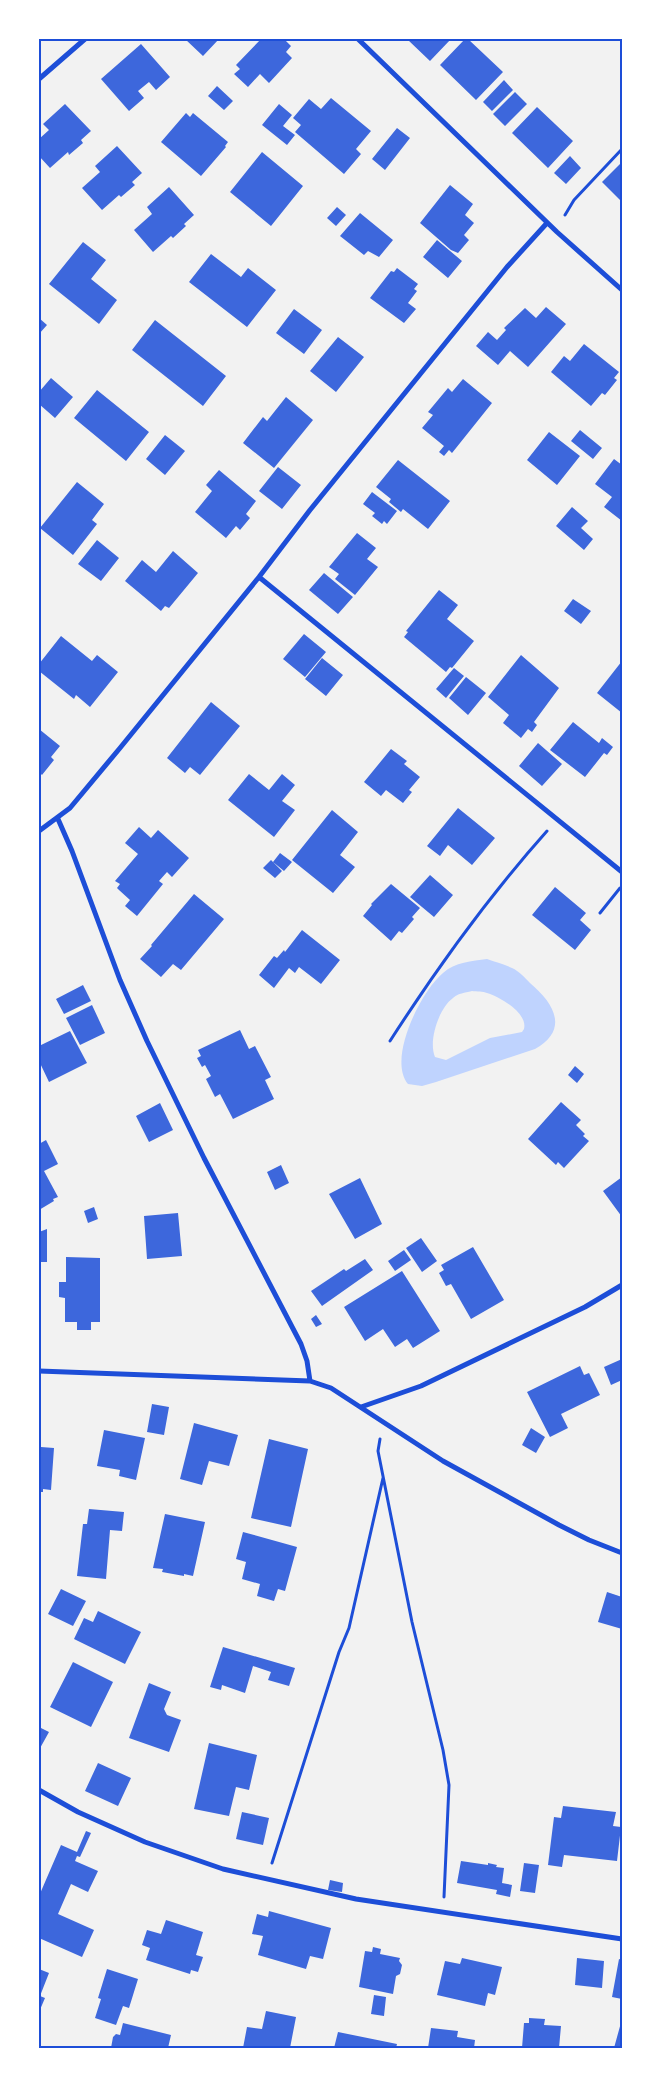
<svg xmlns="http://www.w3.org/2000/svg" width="661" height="2087" viewBox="0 0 661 2087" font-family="'Source Serif 4',serif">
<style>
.water{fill:#bfd3fe;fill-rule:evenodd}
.building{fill:#3d67dc}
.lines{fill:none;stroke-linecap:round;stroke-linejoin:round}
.path{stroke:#1d4ed8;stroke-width:3}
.minor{stroke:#1d4ed8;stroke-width:5}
.neatline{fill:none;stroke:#1d4ed8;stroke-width:2}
</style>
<rect width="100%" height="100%" fill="#f2f2f2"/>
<!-- water -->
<path class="water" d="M487 959C495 962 504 964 512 968 519 971 525 978 530 983 555 1004 569 1030 535 1049L436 1082 422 1086 408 1084C387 1059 421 991 443 973 455 962 472 961 487 959ZM472 991C477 992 483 991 487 993 500 997 528 1013 524 1029L522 1032 490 1038 446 1060 435 1057C428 1041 439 1008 453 998 459 993 464 993 472 991Z"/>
<!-- building -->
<path class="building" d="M185 39H219L203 56Z
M261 39H284L291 46 286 52 292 58 269 83 260 74 248 87 234 74 240 69 236 65Z
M409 39H451L430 61 408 40Z
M465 39H468L503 72 476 100 440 65Z
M141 44 170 77 156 90 149 82 138 91 144 98 129 111 101 79Z
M504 80 513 90 492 111 483 102Z
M217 86 233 101 224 110 208 96Z
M515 92 527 104 505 126 493 114Z
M331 98 371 131 356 149 361 154 344 174 295 132 301 125 293 118 309 99 321 109Z
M65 104 91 131 81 140 83 143 69 155 68 152 50 168 39 156V139L49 130 43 124Z
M279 104 292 115 283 126 295 135 287 145 262 125Z
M537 107 573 141 548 168 512 133Z
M186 113 190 117 193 113 228 142 225 146 226 147 201 176 161 142Z
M397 128 410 138 385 170 372 159Z
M117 146 142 173 132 182 135 185 121 197 119 195 102 210 82 188 100 172 95 166Z
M262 152 303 186 271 226 230 192Z
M570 156 581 168 566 184 554 173Z
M622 162V197L620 200 602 182Z
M450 185 473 204 465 215 474 223 464 235 469 240 458 253 451 250 420 223Z
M169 187 194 215 184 224 186 226 173 238 171 236 153 252 134 230 152 214 147 207Z
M337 207 346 215 336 226 327 218Z
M360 213 393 240 379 257 368 251 364 255 340 236Z
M437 240 462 261 448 278 423 257Z
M83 242 106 260 91 279 117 300 99 324 49 284Z
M211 254 241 277 248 268 276 290 247 327 189 282Z
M397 268 418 284 414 289 417 291 408 303 416 309 404 323 370 298 391 271 394 272Z
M546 307 566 324 528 367 510 351 498 365 476 346 488 332 497 340 506 330 504 328 525 308 536 318Z
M294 309 322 330 304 354 276 333Z
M39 318 47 325 39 334Z
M155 320 226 376 203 406 132 350Z
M338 337 364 357 336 392 310 371Z
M584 344 619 372 614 378 617 380 605 395 602 393 591 406 551 372 564 356 570 361Z
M51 378 73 397 55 418 39 404V392Z
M463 379 492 403 452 453 449 450 444 456 439 452 444 446 422 428 433 415 428 412 448 388 452 392Z
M97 390 149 432 126 461 74 418Z
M286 397 313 420 274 468 243 443 263 417 267 421Z
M580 430 602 448 593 459 571 441Z
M549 432 580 456 557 485 527 460Z
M165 435 185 451 165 475 146 459Z
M614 459 622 465V521L604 507 612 497 595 484Z
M398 460 450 501 428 529 403 509 401 512 389 502 391 499 376 487Z
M278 467 301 485 282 509 259 491Z
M219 470 256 501 246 514 250 518 240 530 236 526 226 538 195 512 212 491 206 485Z
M77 482 104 504 92 520 97 524 73 555 40 528Z
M372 492 397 511 387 524 384 521 382 524 372 516 375 513 363 504Z
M572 507 588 521 581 528 593 539 584 550 556 526Z
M357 533 376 548 367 559 378 567 355 595 335 579 339 574 329 567Z
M97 540 119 558 101 581 78 564Z
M173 551 198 573 169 608 165 606 161 611 125 581 142 560 156 572Z
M324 573 353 597 338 614 309 590Z
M439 590 458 605 447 619 474 641 452 668 450 667 446 672 404 637 408 632 406 631Z
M573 599 591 611 581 624 564 611Z
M304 634 326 652 305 677 283 659Z
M61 636 92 661 97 655 118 672 90 707 76 695 74 699 39 671V664Z
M521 655 559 688 534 722 537 725 532 732 528 729 521 738 503 723 509 715 488 697Z
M322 658 343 675 326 696 305 679Z
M622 661V713L597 693Z
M454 668 464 676 446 698 436 689Z
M466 677 486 693 468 715 449 698Z
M211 702 240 726 200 775 190 767 185 773 167 758Z
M573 722 599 743 602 738 613 747 607 755 604 753 585 777 550 750Z
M39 729 60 746 51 757 54 760 42 775 39 772Z
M538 743 562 764 542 786 519 766Z
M391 749 407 761 404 764 420 777 409 790 412 792 403 803 386 790 381 796 364 782Z
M249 774 269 790 282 774 295 785 282 801 295 810 274 837 228 800Z
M458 808 495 838 472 865 448 845 440 856 427 846Z
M332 810 358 832 340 855 355 867 333 893 292 860Z
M139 827 151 838 158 830 189 858 172 877 167 872 159 881 163 884 137 916 125 906 130 900 119 890 117 888 120 884 115 881 138 854 125 843Z
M280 853 292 862 284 871 273 862Z
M271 860 282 871 275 878 263 868Z
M430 875 453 895 434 917 410 897Z
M391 884 420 908 412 917 414 919 402 933 399 931 391 941 363 916 372 905 371 904Z
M555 887 586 913 580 920 591 930 575 950 532 915Z
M194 894 224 919 181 970 173 964 161 977 140 959 152 946 151 945Z
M302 930 340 960 321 984 299 967 295 973 289 968 274 988 259 975 274 956 277 958 284 950 285 952Z
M83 985 91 1001 64 1014 56 999Z
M92 1005 105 1033 80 1045 66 1018Z
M240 1030 249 1049 255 1046 271 1077 265 1080 274 1099 233 1119 220 1094 215 1097 206 1079 211 1076 205 1065 202 1067 197 1058 201 1056 198 1050Z
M70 1031 87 1063 49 1082 39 1061V1046Z
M575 1066 584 1074 577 1083 568 1075Z
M561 1102 581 1120 576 1125 585 1134 583 1136 589 1141 564 1168 558 1162 556 1165 528 1139Z
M160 1103 173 1130 149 1142 136 1116Z
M46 1140 58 1164 44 1171 58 1197 53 1199 54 1201 39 1210V1144Z
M281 1165 289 1183 275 1190 267 1172Z
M622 1177V1217L603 1191Z
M360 1178 382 1224 355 1239 329 1194Z
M94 1207 98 1219 88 1223 84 1211Z
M178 1213 182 1256 147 1259 144 1216Z
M47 1229V1262H39V1232Z
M421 1238 437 1261 422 1272 406 1248Z
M473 1247 504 1300 471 1319 451 1284 446 1286 439 1273 444 1270 441 1265Z
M404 1250 411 1260 395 1271 388 1261Z
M66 1257 100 1258V1322H91V1330H77V1322H65V1298L59 1297V1282H66Z
M365 1259 373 1270 322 1306 311 1291 344 1269 346 1271Z
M402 1271 440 1331 413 1348 407 1339 395 1347 383 1329 365 1341 344 1307Z
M316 1315 322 1324 316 1327 311 1319Z
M622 1359V1380L611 1385 604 1367Z
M580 1366 584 1375 589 1373 600 1395 561 1414 568 1428 550 1437 527 1392Z
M152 1404 169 1407 164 1435 147 1432Z
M194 1423 238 1435 229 1466 209 1461 202 1485 180 1479Z
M39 1424H41V1447L54 1448 51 1490 43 1489V1492H39Z
M531 1428 545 1437 536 1453 522 1445Z
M104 1430 145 1438 136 1480 119 1476 120 1470 97 1466Z
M269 1439 308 1449 291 1527 251 1518Z
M89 1509 124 1512 122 1531 110 1530 106 1579 77 1576 83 1524H87Z
M165 1514 205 1522 193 1576 184 1574V1576L162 1572 163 1569 153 1568Z
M243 1532 297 1547 285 1591 278 1589 274 1601 257 1596 260 1584 242 1579 246 1562 236 1559Z
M61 1589 86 1601 73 1626 48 1614Z
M607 1592 622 1597V1629L598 1622Z
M98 1611 141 1632 125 1664 74 1639 84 1618 93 1622Z
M223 1647 295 1668 289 1686 268 1680 271 1672 253 1666 245 1693 222 1685 221 1690 210 1687Z
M73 1662 113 1682 91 1727 50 1707Z
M149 1683 171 1692 164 1709 167 1715 181 1720 169 1752 129 1738Z
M39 1727 49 1732 39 1750Z
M209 1743 257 1755 249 1790 236 1787 229 1816 194 1809Z
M98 1763 131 1778 118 1806 85 1791Z
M563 1806 616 1812 613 1826 621 1827 617 1861 564 1855 562 1867 548 1865 554 1817 561 1818Z
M242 1812 269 1818 263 1845 236 1839Z
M86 1831 91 1833 80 1857 77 1856 75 1861 98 1871 88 1892 71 1884 58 1914 94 1930 82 1957 39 1938V1896L61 1845 77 1852Z
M461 1861 488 1865V1863L497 1865 496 1867 504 1868 502 1883 512 1885 510 1897 496 1894 497 1890 457 1883Z
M524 1863 539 1865 535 1893 520 1891Z
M330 1880 343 1883 342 1892 328 1890Z
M269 1911 331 1928 323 1959 310 1956 306 1969 258 1955 263 1936 252 1934 257 1914 268 1917Z
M166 1920 203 1932 196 1955 203 1957 198 1972 191 1970 190 1974 146 1960 150 1948 142 1945 147 1930 161 1934Z
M373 1947 381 1949 380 1954 400 1958 399 1961 402 1965 400 1974 396 1976 393 1994 359 1987 365 1951 372 1952Z
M462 1958 502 1967 495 1995 488 1993 485 2006 437 1995 445 1961 460 1964Z
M577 1958 604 1961 602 1988 575 1985Z
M619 1959 622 1960V1999L612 1997Z
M39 1969 49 1973 40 1996 45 1998 39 2012Z
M107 1969 138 1979 129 2008 123 2006 116 2025 95 2018 101 1999 98 1998Z
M374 1995 386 1997 384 2016 371 2014Z
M266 2011 296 2017 290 2048H243L247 2027 262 2029Z
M529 2018 545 2019 544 2025 561 2026 559 2048H522L524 2023H529Z
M622 2019V2048H614Z
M123 2023 171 2035 168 2048H111L113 2037 116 2034 120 2035Z
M431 2028 458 2031 457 2037 475 2040 474 2048H428Z
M338 2032 397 2044 396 2048H334Z"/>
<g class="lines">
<!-- path -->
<path class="path" d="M565 215 574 200 622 149
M600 913 620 888
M390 1041C437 968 489 896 547 831
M380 1439 378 1451 412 1622 443 1750 449 1785 444 1897
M272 1863 339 1652 349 1628 383 1478"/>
<!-- minor -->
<path class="minor" d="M358 39 557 232 622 290
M39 79 85 39
M259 577 622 872
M58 819 72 851 120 980 147 1041 204 1158 301 1344 307 1361 310 1381
M39 831 70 808 120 748 259 577 310 510 507 267 547 223
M39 1371 310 1381 331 1388 443 1461 559 1525 589 1540 622 1553
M361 1407 421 1386 585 1307 622 1285
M39 1790 78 1812 145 1842 223 1869 356 1899 622 1939"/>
</g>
<!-- border -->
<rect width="661" height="2087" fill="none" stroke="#ffffff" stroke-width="80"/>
<rect x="40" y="40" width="581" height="2007" class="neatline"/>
</svg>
